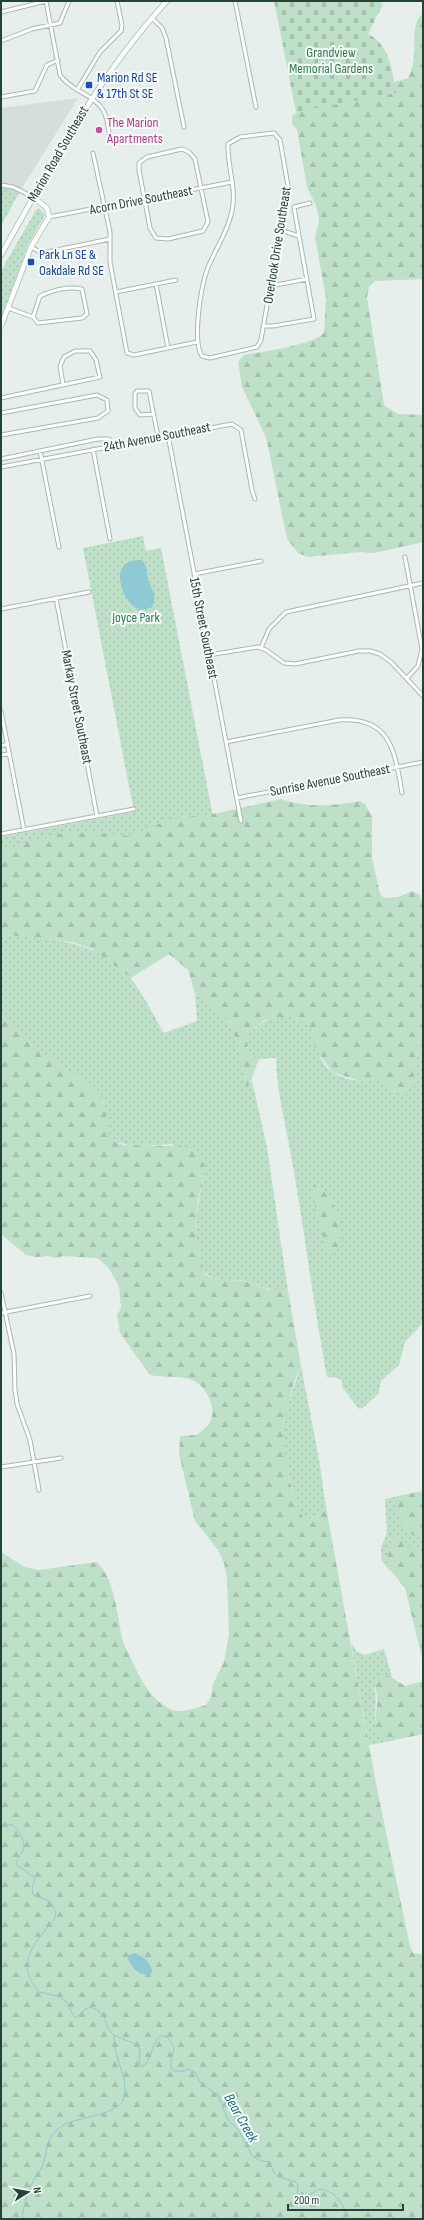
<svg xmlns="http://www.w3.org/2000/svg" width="424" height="2220" viewBox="0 0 424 2220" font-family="'Sofia Sans Condensed',sans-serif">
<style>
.built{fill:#d4dfda}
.grass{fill:url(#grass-dots)}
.forest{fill:url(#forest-firs)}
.cemetery{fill:url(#cemetery-stones)}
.water{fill:#8ec9d4}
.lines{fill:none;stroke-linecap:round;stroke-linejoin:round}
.stream{stroke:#8ec9d4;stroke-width:1}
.street-casing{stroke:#a8b8b2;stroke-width:5}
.secondary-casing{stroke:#a4bbb3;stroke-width:6}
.street{stroke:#fff;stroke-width:3}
.secondary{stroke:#fff;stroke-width:4.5}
.transit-dot{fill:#1a4fb4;stroke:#f7fbf9;stroke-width:1.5}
.hotel-dot{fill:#d1479c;stroke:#f7fbf9;stroke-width:1.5}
.labels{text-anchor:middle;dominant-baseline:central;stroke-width:4;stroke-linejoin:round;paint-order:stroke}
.park-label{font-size:14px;fill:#2d7a4b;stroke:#f7fbf9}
.transit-label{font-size:14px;fill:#164399;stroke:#f7fbf9;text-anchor:start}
.hotel-label{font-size:14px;fill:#b23c85;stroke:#f7fbf9;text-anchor:start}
.street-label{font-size:14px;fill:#24423a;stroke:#f7fbf9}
.water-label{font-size:15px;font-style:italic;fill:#1c6f80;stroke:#f7fbf9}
</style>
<defs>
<pattern id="grass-dots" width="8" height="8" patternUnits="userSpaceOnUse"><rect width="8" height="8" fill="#bfe0c8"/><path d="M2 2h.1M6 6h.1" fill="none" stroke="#a4c1ad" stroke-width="1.8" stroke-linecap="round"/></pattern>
<pattern id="forest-firs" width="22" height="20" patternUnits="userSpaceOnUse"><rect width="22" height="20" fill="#bfe0c8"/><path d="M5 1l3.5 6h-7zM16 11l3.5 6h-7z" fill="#a4c1ad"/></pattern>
<pattern id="cemetery-stones" width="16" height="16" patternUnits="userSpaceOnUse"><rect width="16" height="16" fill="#bfe0c8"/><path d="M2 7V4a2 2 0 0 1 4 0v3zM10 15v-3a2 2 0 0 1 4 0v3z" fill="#a4c1ad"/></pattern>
</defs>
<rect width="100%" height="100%" fill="#e6efeb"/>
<!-- built -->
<path class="built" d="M78 98 19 193 1 187V108Z"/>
<!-- grass -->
<path class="grass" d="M1 187 9 188 19 193 1 226Z
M39 208 45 215 28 245 1 318V271L36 210Z
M143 536 146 551 161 548 216 832 1 874V837L134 812 83 548Z
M7 935C55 940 95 939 130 978 142 991 154 1017 164 1033L197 1021 195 993 227 1018 237 1042 247 1087 252 1081 267 1147 288 1291C282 1290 273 1291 267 1288 262 1287 258 1283 253 1282 238 1278 223 1284 208 1275 189 1264 198 1198 203 1180L172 1144C155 1145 117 1151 108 1133 103 1122 105 1106 102 1094L32 1045 1 1015V937Z
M282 1016H293L310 1026C321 1058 320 1076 360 1081 368 1082 375 1080 382 1081L395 1092 415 1084C412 1069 414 1055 423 1043V1323L405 1342 399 1365 381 1381 379 1393 363 1408 359 1409 342 1387V1381L338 1378 327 1377C314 1307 305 1236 293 1166 287 1130 277 1095 276 1058L260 1059 248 1051 247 1034 265 1021Z
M301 1366 319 1459 326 1507 315 1517 303 1520C293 1493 280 1451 284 1423 287 1403 295 1385 301 1366Z
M397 1496 394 1499 406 1528 423 1527V1596L388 1567 393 1575 382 1561 381 1547 387 1533 385 1499Z
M351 1643 357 1652 365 1655 384 1649 392 1677 388 1675 374 1687C380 1705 367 1731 386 1742L369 1745Z"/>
<!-- forest -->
<path class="forest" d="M423 13V279L375 281 369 287 367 297 384 405 398 414 423 415V542L374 553 360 552 308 557 298 553 288 540 286 534 266 437 242 387 238 362 244 355C263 351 311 346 324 333L326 298 315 237 319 222 317 208 307 187 297 130 292 123V116L299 111 408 78C421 55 407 27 423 13Z
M281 799C307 808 333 806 360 801L365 804 372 816V858L380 894 384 898 398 897 412 891 420 895 423 905V1043C414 1055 412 1069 415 1084L405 1094 395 1092 382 1081 362 1082 332 1072 315 1048 310 1027 293 1016 265 1020 247 1034 248 1051 260 1059C253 1069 254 1079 247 1088L237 1042 227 1018 195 993 188 970 169 954 131 978 92 949 72 942 7 935 1 937V852L19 844 65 833 92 832 129 836 171 819 218 813Z
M1 1015 32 1045 102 1094 109 1134 114 1140 123 1145 180 1146 195 1150 202 1158 205 1169 198 1201 196 1231 201 1265 206 1275 216 1279 254 1282 267 1289 288 1291 301 1366 294 1382 284 1424 285 1452 290 1482 303 1519 315 1517 326 1507 377 1789 410 1946 413 1953 423 1955V2219H1V1552L25 1567 39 1570 96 1562C116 1578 117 1619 123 1642 125 1648 129 1653 131 1659 140 1678 150 1699 170 1709 179 1714 196 1708 206 1705L211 1697 213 1684 224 1662 229 1635 227 1579 224 1563 218 1550 195 1521 179 1454 180 1436 197 1435C201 1431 208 1427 210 1422 217 1408 207 1387 193 1380 180 1375 163 1378 150 1375L120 1333 117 1315 121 1308 119 1286 108 1267 97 1258 63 1256 55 1258 48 1256 37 1257 26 1255 1 1234Z
M316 1183C334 1200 347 1224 338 1248L331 1251 326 1249 315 1206 313 1185Z
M423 1491V1539C406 1537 397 1515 394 1499L397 1496Z
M393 1538H402L411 1548 423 1553V1662L405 1588 388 1567 387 1551Z
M378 1675H388L405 1686 423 1681V1734L386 1742C368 1731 378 1715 377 1698 377 1692 374 1686 375 1679Z"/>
<!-- cemetery -->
<path class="cemetery" d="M274 1H378L383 4 368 34C390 45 392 70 396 93L296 112Z"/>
<!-- water -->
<path class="water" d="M136 560H142C148 567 146 571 148 579 151 591 158 593 152 607 147 609 141 611 136 608 124 601 112 572 127 563 130 561 134 561 136 560Z
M135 1953C144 1957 152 1963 152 1973 139 1978 131 1967 127 1956Z"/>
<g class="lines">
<!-- stream -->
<path class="stream" d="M1 1825H13C18 1830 27 1843 23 1851 20 1857 16 1859 17 1865L35 1878 32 1889 33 1895 50 1901 56 1912 55 1918C36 1942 13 1963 39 1992L57 1996 67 2002 74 2017 76 2018 85 2009 91 2007 99 2011 104 2017 109 2030 114 2035 137 2045 140 2049 139 2063 143 2066C151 2063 151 2044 160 2036H166C183 2052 165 2056 173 2071H183L189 2069 196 2073 201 2084 218 2095 228 2120 239 2131 252 2156 261 2161 270 2162 274 2173 279 2177 296 2182 298 2186 297 2196 304 2198 319 2189C333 2190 344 2202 346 2216L344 2219
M22 2219C24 2207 26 2194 32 2183 35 2178 39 2173 42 2167 49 2151 43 2137 64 2125 81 2116 113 2116 123 2101 131 2079 112 2057 114 2035"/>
<defs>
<path id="street" d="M46 1 60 75C71 91 93 94 103 110 108 118 109 132 110 141
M235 1 256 107
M1 12 46 1
M152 18 162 28 166 38 184 127
M1 41 32 29 60 23 69 1
M77 90 100 52 121 31 122 25 117 1
M1 97 35 91 47 65 58 60
M274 133 280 140 288 186 261 340 257 347 210 358 202 356C192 341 201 287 207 270 215 249 228 232 232 211 237 189 227 166 228 144L240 137Z
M182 149 189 152 195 159 208 222 203 231 168 239 156 238 150 228 139 170V163L147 157Z
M93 153 110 232V262L127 353 134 355 197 342
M1 185 13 187 33 197
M49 217 232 182
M299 236 294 207 310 203
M31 247 42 253 110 239
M156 284 168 348
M271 286 307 279
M116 292 176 280
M8 308 33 317 38 323 82 318 87 314 82 289C67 286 54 290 40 296L33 317
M264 326H273L314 319 299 236 280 230
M1 398 100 377 96 360 90 351H75L64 357 60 366 63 384
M1 413 97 395 107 400 108 411 98 418 1 435
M154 414 140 415 135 408V394L137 391H149L158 436
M168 435 241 821
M93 449 110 539
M40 451 59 547
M1 459 98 439H109L113 445
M1 467 232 424 241 430 252 490 255 499
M405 557 422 649 418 666 407 678
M194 574 261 561
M56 598 97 816
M1 609 89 592
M261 648 269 629 286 612 423 583
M209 655 258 647 266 650 284 663 295 664 359 651H370L380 654 391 662 423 696
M1 711 24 830
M226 742 339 720C391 716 395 752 402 793
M1 746 8 744
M1 755 9 754
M237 798 423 762
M1 834 134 809
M1 1293 14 1354 15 1390 17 1404 30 1440 39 1490
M1 1313 90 1296
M1 1467 61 1458"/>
<path id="secondary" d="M1 255C51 166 97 77 167 1
M1 326 31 247 49 217 47 208 33 197"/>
</defs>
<!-- street casing -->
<use href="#street" class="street-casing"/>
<!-- secondary casing -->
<use href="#secondary" class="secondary-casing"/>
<!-- street -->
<use href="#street" class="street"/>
<!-- secondary -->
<use href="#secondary" class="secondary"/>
</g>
<!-- markers -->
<g class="transit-dot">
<rect x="85" y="81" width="8" height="8" rx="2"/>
<rect x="27" y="258" width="8" height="8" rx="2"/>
</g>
<circle class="hotel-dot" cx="99" cy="130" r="4"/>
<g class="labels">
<!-- park labels -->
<g class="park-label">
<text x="331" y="52">Grandview<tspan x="331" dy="16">Memorial Gardens</tspan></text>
<text x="136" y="617">Joyce Park</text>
</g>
<!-- transit labels -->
<g class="transit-label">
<text x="97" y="77">Marion Rd SE<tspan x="97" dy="16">&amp; 17th St SE</tspan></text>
<text x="39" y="254">Park Ln SE &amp;<tspan x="39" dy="16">Oakdale Rd SE</tspan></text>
</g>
<!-- hotel labels -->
<g class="hotel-label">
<text x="107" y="122">The Marion<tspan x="107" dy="16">Apartments</tspan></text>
</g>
<!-- street labels -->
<g class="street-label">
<text transform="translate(58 154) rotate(-60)">Marion Road Southeast</text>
<text transform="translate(141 200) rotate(-11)">Acorn Drive Southeast</text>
<text transform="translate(277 245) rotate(-81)">Overlook Drive Southeast</text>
<text transform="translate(157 437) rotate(-11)">24th Avenue Southeast</text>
<text transform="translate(204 628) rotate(79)">15th Street Southeast</text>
<text transform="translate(77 707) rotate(79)">Markay Street Southeast</text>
<text transform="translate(330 780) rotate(-11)">Sunrise Avenue Southeast</text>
</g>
<!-- water labels -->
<g class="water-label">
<text transform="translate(241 2118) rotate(60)">Bear Creek</text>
</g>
</g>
<!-- border -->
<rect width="424" height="2220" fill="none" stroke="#24423a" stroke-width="4"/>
<!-- north arrow -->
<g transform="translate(28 2192) rotate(79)" stroke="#f7fbf9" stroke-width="3" paint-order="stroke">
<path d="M0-3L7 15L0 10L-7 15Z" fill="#24423a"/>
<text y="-6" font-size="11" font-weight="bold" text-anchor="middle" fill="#24423a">N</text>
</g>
<!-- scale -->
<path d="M288 2204v6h115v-6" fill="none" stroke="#24423a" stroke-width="2"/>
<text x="294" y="2204" font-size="12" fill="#24423a" stroke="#f7fbf9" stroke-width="3" paint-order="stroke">200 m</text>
</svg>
